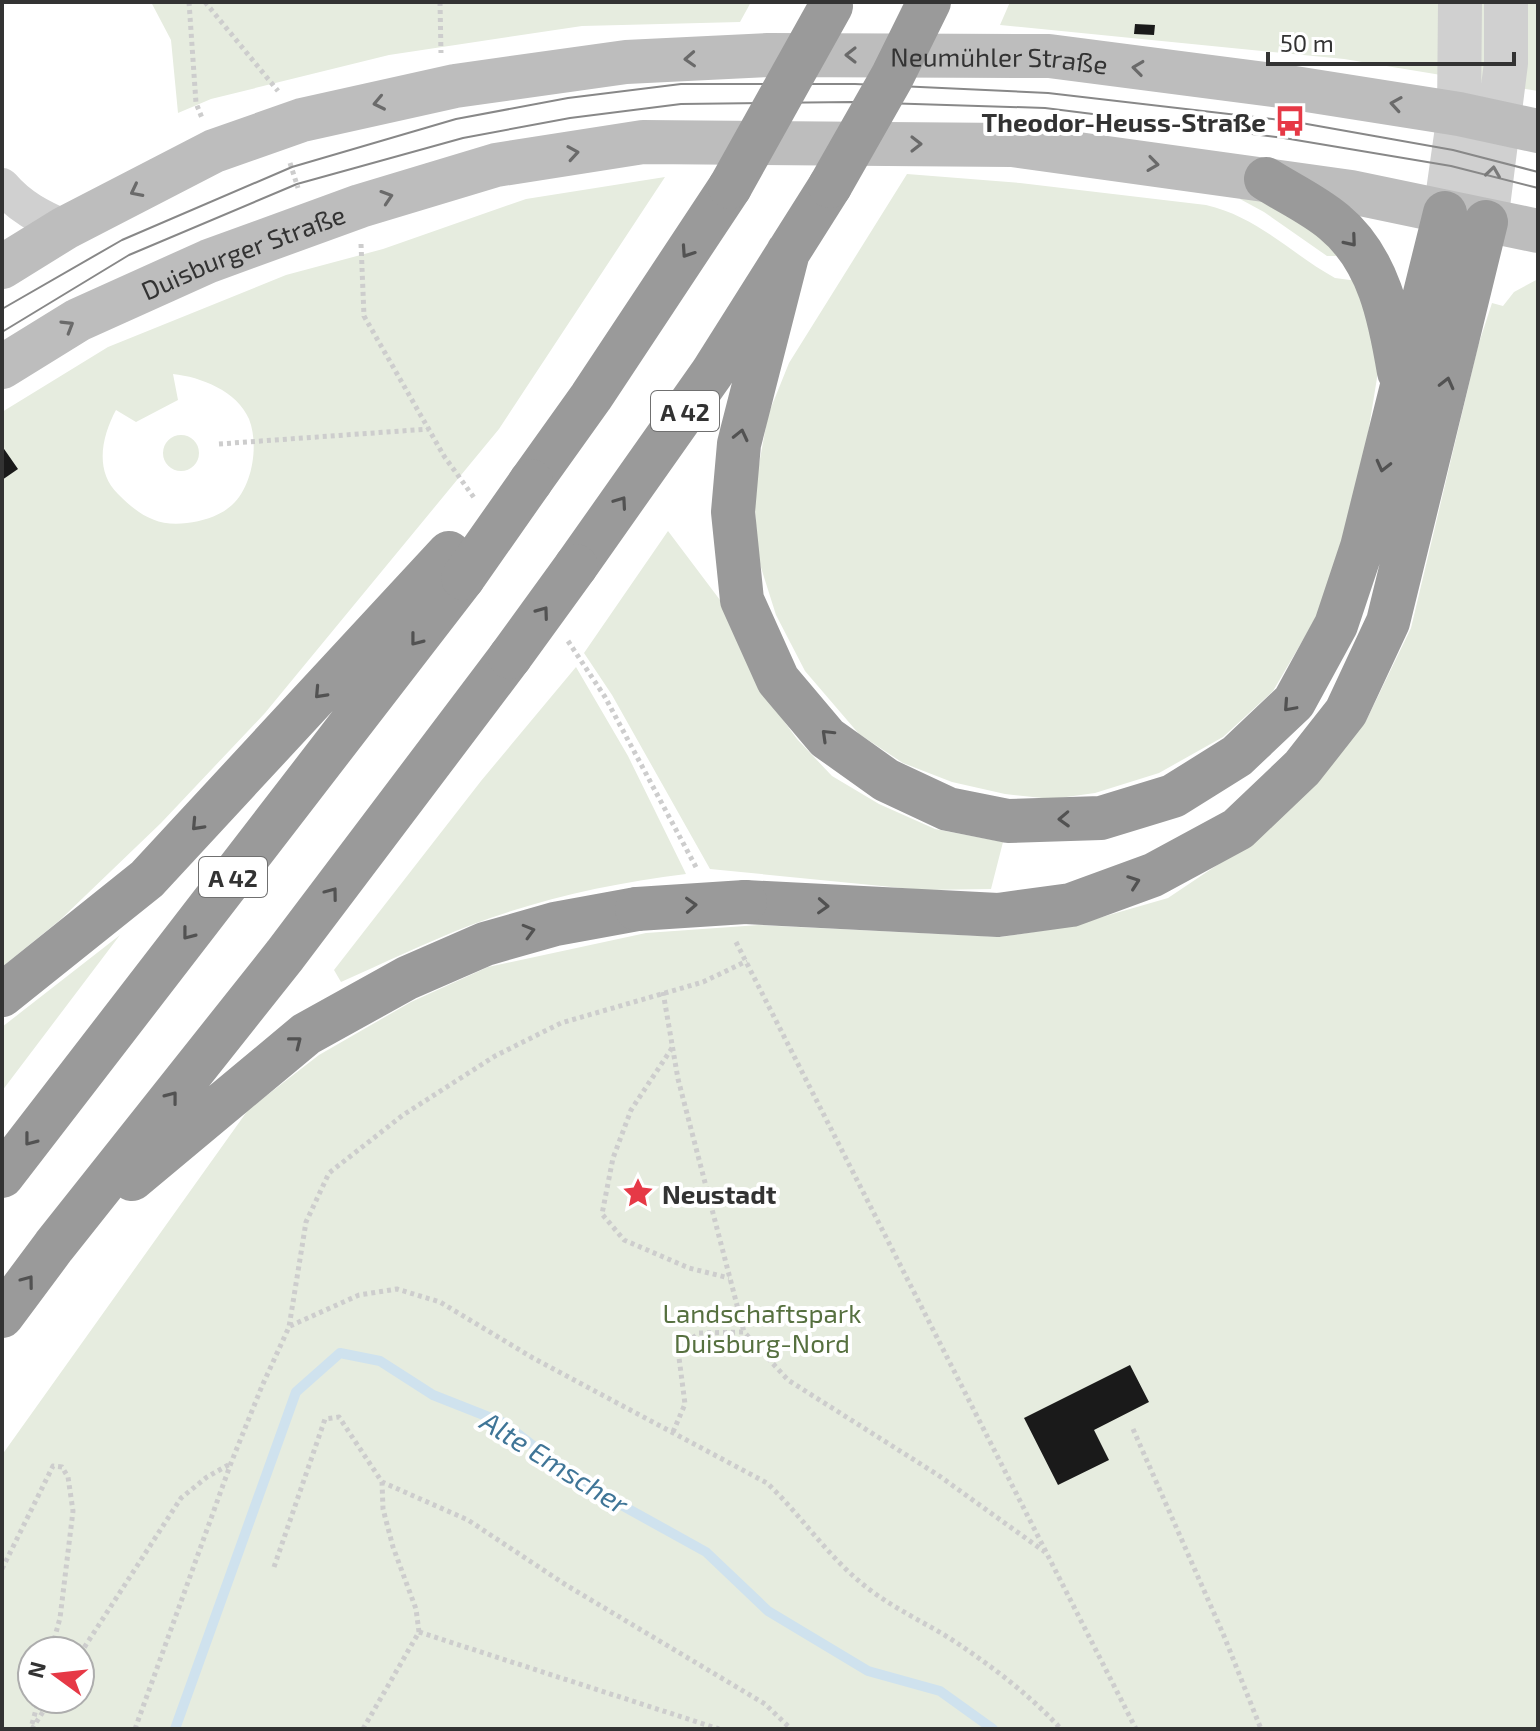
<svg xmlns="http://www.w3.org/2000/svg" width="1540" height="1731" viewBox="0 0 1540 1731" font-family="'Exo 2',sans-serif">
<style>
.green{fill:#e6ecdf;fill-rule:evenodd}
.lines{fill:none;stroke-linecap:round;stroke-linejoin:round}
.stream{stroke:#cfe2ee;stroke-width:10}
.building{fill:#1a1a1a}
.path{stroke:#cdcdcd;stroke-width:5;stroke-dasharray:4 4;stroke-linecap:butt}
.minor{stroke:#d0d0d0;stroke-width:36}
.tertiary{stroke:#d0d0d0;stroke-width:44}
.secondary{stroke:#bdbdbd;stroke-width:44}
.motorway{stroke:#9a9a9a;stroke-width:44}
.tram{stroke:#888;stroke-width:2}
.motorway-bridge{stroke:#9a9a9a;stroke-width:44}
.oneway{stroke:#6a6a6a}
.oneway2{stroke:#7a7a7a}
.oneway3{stroke:#525252}
.labels{text-anchor:middle;dominant-baseline:central;stroke-width:8;stroke-linejoin:round;paint-order:stroke}
.shield{fill:#fff;stroke:#707070;stroke-width:2}
.shield-label{font-size:24px;font-weight:bold;fill:#333}
.street-label{font-size:26px;fill:#333;stroke:#fff}
.poi-label{font-size:26px;font-weight:bold;fill:#333;stroke:#fff;text-anchor:end}
.park-label{font-size:26px;fill:#56703f;stroke:#fff}
.water-label{font-size:28px;font-style:italic;fill:#3f7597;stroke:#fff}
</style>
<rect width="100%" height="100%" fill="#fff"/>
<!-- green -->
<path class="green" d="M151 2H751L740 22 582 26 389 55 211 99 178 113 171 40Z
M1010 2H1538V91L1344 59 1000 25Z
M907 174 1020 183 1206 205C1258 217 1290 253 1335 278L1350 280 1363 277 1379 332 1377 378 1364 458 1345 542 1317 616 1273 691 1223 737 1159 773 1095 793 1052 799 1005 794 952 782 903 763 859 734 805 671 776 615 758 558 754 492 768 415 789 363Z
M665 177 499 429 265 713 161 823 60 920 2 967V412L108 347 286 275 383 249 526 199ZM173 374C201 377 237 391 249 419 259 444 253 486 232 505 220 516 203 521 187 523 157 527 139 515 118 494 94 471 102 436 116 410L136 422 178 400Z
M1240 196 1262 200 1312 221 1337 256H1327L1264 212 1240 199Z
M1538 279V1729H2V1455L248 1110 319 1055 411 1002 488 967 646 933 759 925 1001 937 1071 926 1168 898 1253 841 1366 721 1411 628 1478 346 1492 303 1503 306 1514 292ZM32 1651H80V1699H32Z
M163 453a18 18 0 1 1 36 0a18 18 0 1 1-36 0Z
M668 531 720 600 762 691 797 739 832 776 879 804 935 829 1003 842 991 889 922 890 710 869 612 695 584 653Z
M576 667 628 756 686 874C612 883 540 899 471 925 427 942 384 963 341 982L334 970 481 781Z
M120 935 2 1091V1027Z"/>
<g class="lines">
<!-- stream -->
<path class="stream" d="M175 1729 296 1392 340 1353 380 1361 433 1395 504 1423 578 1481 706 1552 768 1611 868 1671 940 1691 993 1729"/>
</g>
<!-- building -->
<path class="building" d="M1135 24 1155 25 1154 35 1134 34Z
M2 446 18 469 2 480Z
M1130 1365 1149 1402 1094 1430 1109 1460 1058 1485 1024 1418Z"/>
<g class="lines">
<!-- path -->
<path class="path" d="M189 2 196 103 202 118
M205 2 278 91
M440 2 441 53
M290 163 298 188
M361 244 364 316 444 456 475 499
M219 444 429 429
M568 641 605 697 697 869
M736 942 1136 1729
M663 992 678 1079 744 1332
M672 1048 631 1110 613 1158 602 1214 624 1240 689 1268 729 1278
M290 1326 359 1295 397 1289 440 1302 533 1358 767 1483C804 1518 831 1562 873 1592 900 1612 930 1625 957 1643 994 1668 1031 1696 1061 1729
M1133 1429 1224 1636 1261 1729
M673 1432 685 1404 678 1350 699 1333 744 1332 788 1380 938 1475 1045 1552
M274 1567 325 1419 339 1417 382 1482 468 1520 566 1585 765 1704 791 1729
M2 1569 53 1466 62 1467 68 1477 73 1511 60 1618 51 1651
M419 1632 719 1729
M80 1654 181 1498 207 1477 230 1464
M32 1724 39 1699
M32 1729 51 1699
M135 1729 231 1463 262 1386 289 1327 306 1222 329 1173 403 1115 495 1056 561 1023 703 982 747 961
M363 1729 419 1632 416 1609 393 1547 383 1509 382 1482"/>
<!-- minor -->
<path class="minor" d="M2 186C20 207 40 217 65 228"/>
<!-- tertiary -->
<path class="tertiary" d="M1445 213 1459 114 1460 2
M1486 222 1506 63V2"/>
<!-- secondary -->
<g class="secondary">
<path id="s1" d="M2 267 65 228 214 151 302 120 455 86 626 62 768 55 1049 56 1288 87 1459 114 1538 131"/>
<path id="s2" d="M2 367 78 320 209 261 360 206 496 165 643 142 1012 145 1351 192 1538 231"/>
</g>
<!-- motorway -->
<path class="motorway" d="M1266 179C1288 193 1314 205 1334 222 1379 259 1390 318 1399 372
M788 252 739 444 733 512 742 600 778 680 827 738 886 780 948 809 1008 821 1101 818 1173 796 1237 756 1294 702 1336 625 1362 547 1445 213
M531 481 591 397 730 187
M576 566 712 373 830 186
M745 902 998 915 1071 905 1153 875 1238 829 1302 768 1346 712 1388 622 1486 222
M2 995 147 879 449 553
M2 1176 463 578
M132 1179 306 1034 407 978 485 944 555 924 637 909
M2 1316 54 1246 285 955 510 657"/>
<!-- tram -->
<path class="tram" d="M2 309 122 240 292 167 456 119 568 98 681 84H855L1048 93 1290 121 1453 150 1538 172
M2 332 129 255 297 184 463 138 570 118 681 104 851 102 1045 108 1284 138 1451 166 1538 188"/>
<!-- motorway-bridge -->
<path class="motorway-bridge" d="M830 186 892 77 929 2
M730 187 831 6
M463 578 531 481
M510 657 576 566
M637 909 745 902"/>
</g>
<!-- one-way arrows -->
<defs><path id="oneway-chevron" d="M-2-3.5L2.5 0L-2 3.5" fill="none" stroke-width="1.6" stroke-linecap="round" stroke-linejoin="round" transform="scale(2)"/></defs>
<g class="oneway">
<use href="#oneway-chevron" transform="translate(851 55) rotate(-180)"/>
<use href="#oneway-chevron" transform="translate(690 59) rotate(177)"/>
<use href="#oneway-chevron" transform="translate(1138 68) rotate(-173)"/>
<use href="#oneway-chevron" transform="translate(379 103) rotate(168)"/>
<use href="#oneway-chevron" transform="translate(1396 104) rotate(-171)"/>
<use href="#oneway-chevron" transform="translate(916 144)"/>
<use href="#oneway-chevron" transform="translate(573 153) rotate(-9)"/>
<use href="#oneway-chevron" transform="translate(1153 164) rotate(8)"/>
<use href="#oneway-chevron" transform="translate(136 191) rotate(153)"/>
<use href="#oneway-chevron" transform="translate(387 197) rotate(-18)"/>
<use href="#oneway-chevron" transform="translate(68 326) rotate(-31)"/>
</g>
<use class="oneway2" href="#oneway-chevron" transform="translate(1493 172) rotate(-82)"/>
<g class="oneway3">
<use href="#oneway-chevron" transform="translate(1351 241) rotate(50)"/>
<use href="#oneway-chevron" transform="translate(687 252) rotate(124)"/>
<use href="#oneway-chevron" transform="translate(1447 383) rotate(-76)"/>
<use href="#oneway-chevron" transform="translate(741 435) rotate(-77)"/>
<use href="#oneway-chevron" transform="translate(1383 466) rotate(104)"/>
<use href="#oneway-chevron" transform="translate(621 502) rotate(-55)"/>
<use href="#oneway-chevron" transform="translate(543 612) rotate(-54)"/>
<use href="#oneway-chevron" transform="translate(416 640) rotate(128)"/>
<use href="#oneway-chevron" transform="translate(320 693) rotate(133)"/>
<use href="#oneway-chevron" transform="translate(1289 706) rotate(132)"/>
<use href="#oneway-chevron" transform="translate(827 735) rotate(-136)"/>
<use href="#oneway-chevron" transform="translate(1064 819) rotate(178)"/>
<use href="#oneway-chevron" transform="translate(197 825) rotate(133)"/>
<use href="#oneway-chevron" transform="translate(1134 882) rotate(-20)"/>
<use href="#oneway-chevron" transform="translate(332 893) rotate(-53)"/>
<use href="#oneway-chevron" transform="translate(691 905) rotate(-3)"/>
<use href="#oneway-chevron" transform="translate(823 906) rotate(3)"/>
<use href="#oneway-chevron" transform="translate(529 931) rotate(-16)"/>
<use href="#oneway-chevron" transform="translate(188 934) rotate(128)"/>
<use href="#oneway-chevron" transform="translate(296 1042) rotate(-38)"/>
<use href="#oneway-chevron" transform="translate(172 1097) rotate(-52)"/>
<use href="#oneway-chevron" transform="translate(30 1140) rotate(128)"/>
<use href="#oneway-chevron" transform="translate(28 1281) rotate(-53)"/>
</g>
<!-- icons -->
<defs>
<symbol id="bus-bare" viewBox="-9 -9 18 18"><path d="M-5-6H5V4H4V6H2V4H-2V6H-4V4H-5ZM-3.5-4V0h7V-4ZM-3.5 1.2v1.5H-2V1.2ZM2 1.2v1.5H3.5V1.2Z" fill="#e63946" stroke="#fff" stroke-width="2.5" paint-order="stroke"/></symbol>
<symbol id="sight-bare" viewBox="-9 -9 18 18"><path d="M0-6L1.8-2.2L6-1.7L2.9 1.2L3.7 5.4L0 3.3L-3.7 5.4L-2.9 1.2L-6-1.7L-1.8-2.2Z" fill="#e63946" stroke="#fff" stroke-width="2.5" paint-order="stroke"/></symbol>
</defs>
<g fill-rule="evenodd">
<use href="#bus-bare" x="1268" y="99" width="44" height="44"/>
<use href="#sight-bare" x="616" y="1171" width="44" height="44"/>
</g>
<g class="labels">
<!-- shield labels -->
<g class="shield">
<rect x="651" y="391" width="68" height="40" rx="6"/>
<rect x="199" y="857" width="68" height="40" rx="6"/>
</g>
<g class="shield-label">
<text x="685" y="411">A 42</text>
<text x="233" y="877">A 42</text>
</g>
<!-- street labels -->
<g class="street-label">
<text stroke="none"><textPath href="#s1" startOffset="1038">Neumühler Straße</textPath></text>
<text stroke="none"><textPath href="#s2" startOffset="268">Duisburger Straße</textPath></text>
</g>
<!-- poi labels -->
<g class="poi-label">
<text x="1266" y="121">Theodor-Heuss-Straße</text>
<text x="662" y="1193" text-anchor="start">Neustadt</text>
</g>
<!-- park labels -->
<g class="park-label">
<text x="762" y="1312">Landschaftspark<tspan x="762" dy="30">Duisburg-Nord</tspan></text>
</g>
<!-- water labels -->
<g class="water-label">
<text transform="translate(555 1462) rotate(32)">Alte Emscher</text>
</g>
</g>
<!-- border -->
<rect width="1540" height="1731" fill="none" stroke="#333333" stroke-width="8"/>
<!-- north arrow -->
<g transform="translate(56 1675) rotate(285)"><circle r="38" fill="#ffffff" stroke="#adadad" stroke-width="2"/>
<path d="M0-6L14 30L0 20L-14 30Z" fill="#e63946"/>
<text y="-12" font-size="22" font-weight="bold" text-anchor="middle" fill="#333333">N</text>
</g>
<!-- scale -->
<path d="M1268 52v12h246v-12" fill="none" stroke="#333333" stroke-width="4"/>
<text x="1280" y="52" font-size="24" fill="#333333" stroke="#ffffff" stroke-width="6" paint-order="stroke">50 m</text>
</svg>
